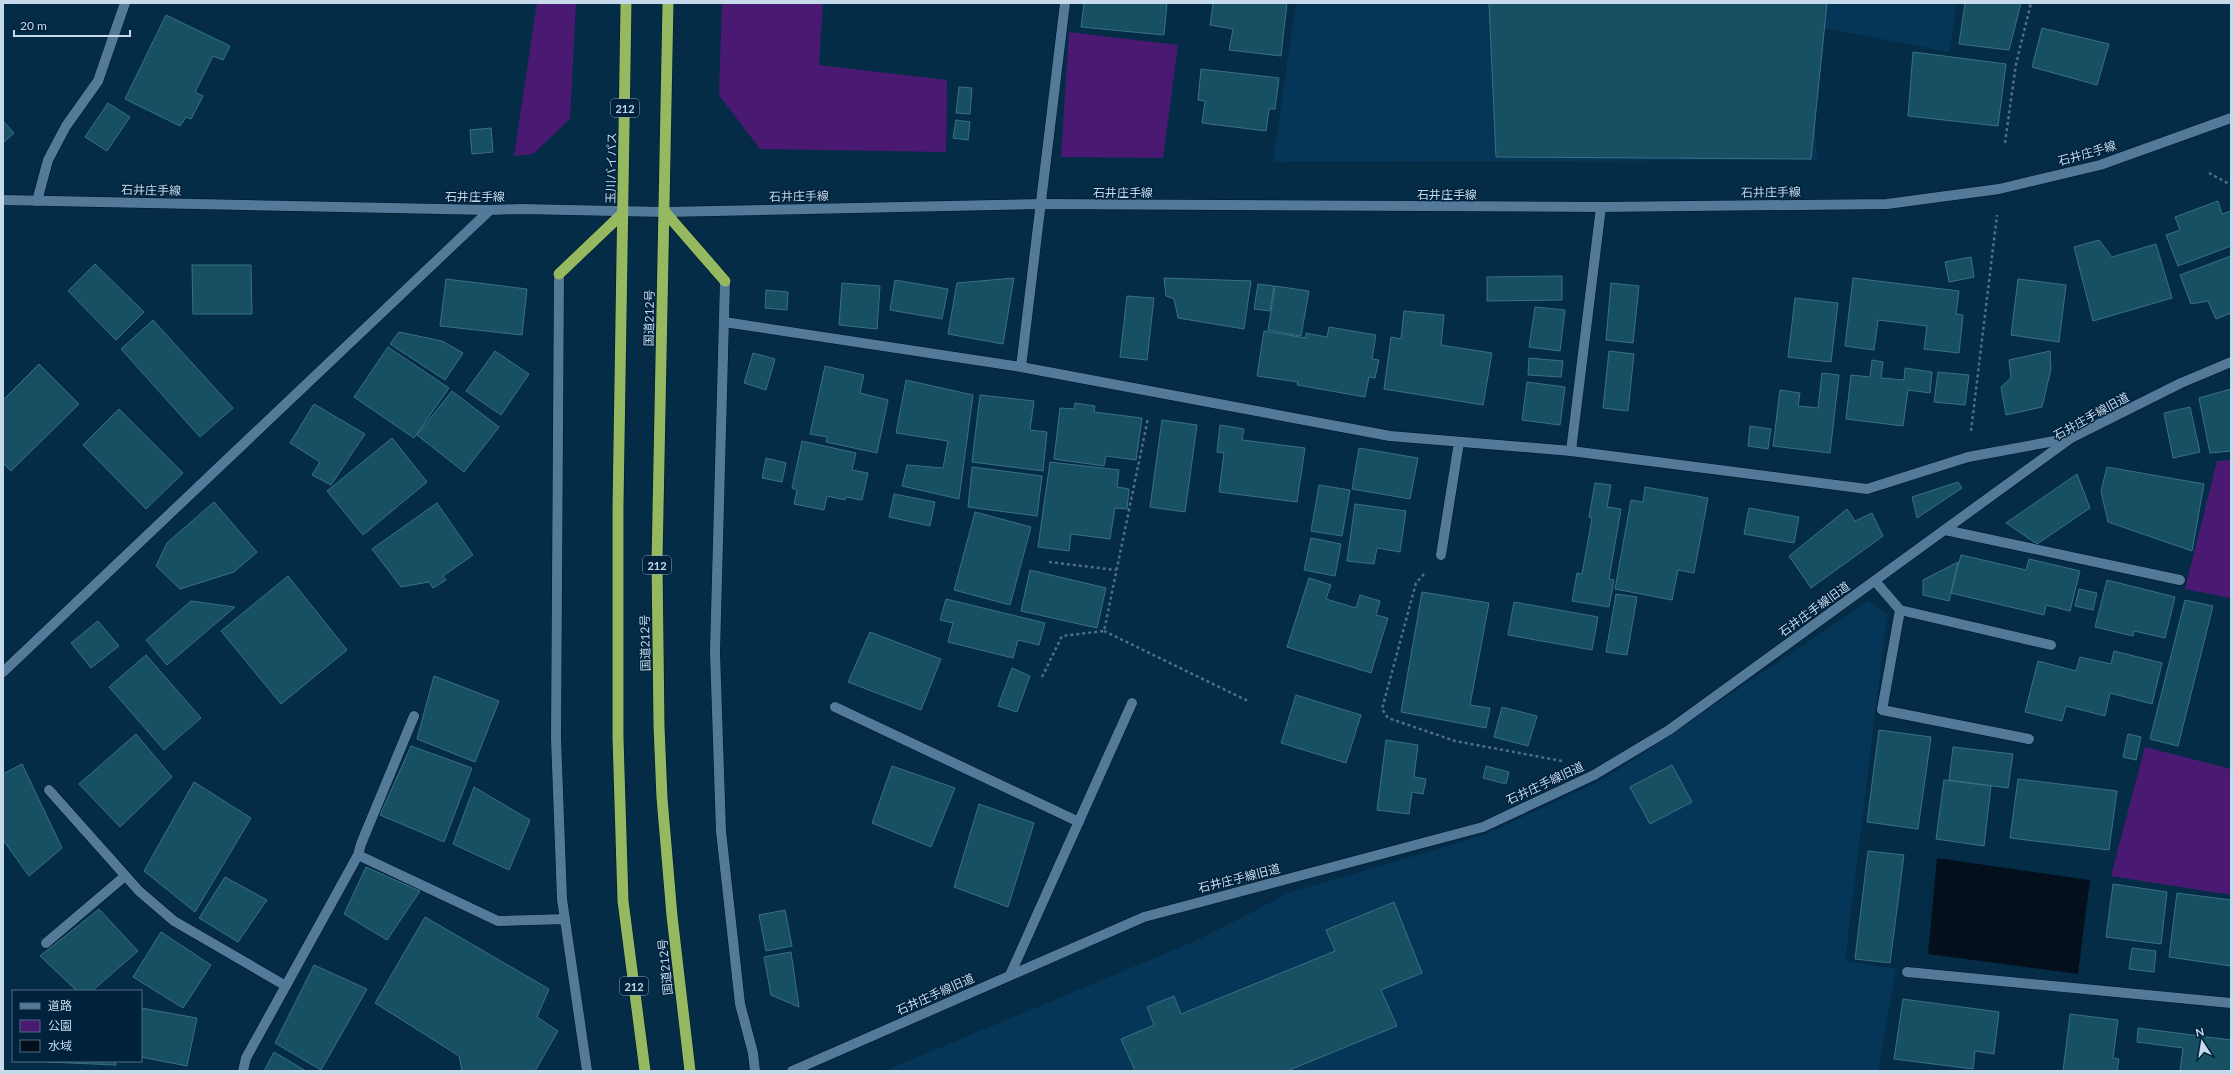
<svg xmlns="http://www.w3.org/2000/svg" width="2234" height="1074" viewBox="0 0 2234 1074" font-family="Lato,'Noto Sans JP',sans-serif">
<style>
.built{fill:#063657}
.green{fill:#4a1a73}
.water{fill:#03101b}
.building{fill:#175063;stroke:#3a7084}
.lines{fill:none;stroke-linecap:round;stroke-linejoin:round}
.minor-casing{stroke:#001427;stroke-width:11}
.tertiary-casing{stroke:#001427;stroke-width:11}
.secondary-casing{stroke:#001427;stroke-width:11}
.trunk-casing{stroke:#001427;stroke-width:12}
.path{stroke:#4f6f86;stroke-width:2.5;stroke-dasharray:3 3;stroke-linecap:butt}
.minor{stroke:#547a9a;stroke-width:10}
.tertiary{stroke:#547a9a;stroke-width:10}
.secondary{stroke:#547a9a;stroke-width:10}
.trunk{stroke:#94b961;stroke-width:11}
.labels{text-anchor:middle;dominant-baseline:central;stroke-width:3;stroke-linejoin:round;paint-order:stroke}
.shield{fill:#00223c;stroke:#8ba3b7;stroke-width:1}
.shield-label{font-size:11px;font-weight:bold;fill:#c6daec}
.street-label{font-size:12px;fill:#c6daec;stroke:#00223c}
</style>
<rect width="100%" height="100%" fill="#052c47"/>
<!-- built -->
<path class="built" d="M1296 3H1957L1949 52 1830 29 1809 27 1817 160 1273 162Z
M1869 601 1887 615 1845 961 1896 969 1878 1071H884L1198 940 1289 893 1484 835 1604 779Z"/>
<!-- green -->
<path class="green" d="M537 3H576L570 119 533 154 514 156Z
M722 3H823L819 65 947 80 946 152 760 149 719 95Z
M1069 32 1178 45 1163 158 1061 157Z
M2231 460V598L2185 589 2217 461Z
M2145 747 2231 769V895L2111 876Z"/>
<!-- water -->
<path class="water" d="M1937 858 2090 880 2078 974 1928 954Z"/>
<!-- building -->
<path class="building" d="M1084 3H1167L1164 35 1081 27Z
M1213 3H1287L1281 56 1229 50 1233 29 1210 25Z
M1489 3H1827L1811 159 1496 157Z
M1965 3H2021L2009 50 1959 44Z
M166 15 230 46 223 60 213 56 195 92 203 96 191 119 186 117 180 126 125 99Z
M2042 28 2109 44 2097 85 2032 67Z
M1913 52 2006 64 1998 126 1908 116Z
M1201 69 1279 78 1275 109H1269L1266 131 1202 123 1205 101 1198 100Z
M959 87 972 88 970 114 956 113Z
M108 103 130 117 107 151 85 137Z
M956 120 970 122 968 140 953 138Z
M3 121 14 133 3 143Z
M491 128 493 152 472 154 470 130Z
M2218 201 2222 214 2231 211V246L2178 266 2166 235 2180 230 2175 217Z
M2099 240 2112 257 2156 244 2172 298 2093 321 2074 247Z
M2231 256V313L2216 319 2208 301 2191 304 2180 275Z
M1971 257 1974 277 1949 282 1945 262Z
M95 264 144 312 116 340 68 291Z
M192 265H251L252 314H193Z
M1562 276V300L1487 301V277Z
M1014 278 1003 344 948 334 957 283Z
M1164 278 1251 281 1244 329 1178 318 1174 299 1166 296Z
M1853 278 1959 291 1956 314 1963 315 1959 353 1924 349 1927 326 1878 320 1874 350 1845 346Z
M446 279 527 289 522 335 440 326Z
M2018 279 2066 285 2059 342 2011 335Z
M895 280 948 289 942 319 890 310Z
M842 283 880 286 877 329 839 325Z
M1611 283 1639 286 1633 343 1606 340Z
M1258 284 1274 286 1270 311 1254 309Z
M1275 286 1309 291 1301 336 1268 330Z
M766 290 788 292 787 310 765 308Z
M1127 296 1154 298 1147 360 1120 357Z
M1795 298 1838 303 1831 362 1788 357Z
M1535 307 1565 310 1560 351 1529 347Z
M1404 311 1444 315 1441 345 1492 353 1483 405 1384 389 1391 337 1401 339Z
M153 320 233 408 200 437 121 349Z
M1329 327 1376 335 1372 359 1379 360 1375 378 1369 377 1365 397 1297 385 1298 382 1257 376 1264 331 1306 338V333L1327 337Z
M399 332 442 341 463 353 445 380 390 344Z
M388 347 449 388 414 438 354 397Z
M495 351 529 374 501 415 466 391Z
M1609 351 1634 354 1628 411 1603 408Z
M2050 351 2051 369 2042 407 2006 415 2001 387 2011 378 2009 360Z
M753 353 775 359 766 390 744 383Z
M1529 358 1563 361 1561 377 1528 375Z
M1872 360 1883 362 1881 378 1904 380 1905 368 1932 372 1930 393 1908 390 1903 426 1846 419 1851 375 1870 377Z
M39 364 79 404 11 471 3 463V400Z
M825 366 864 375 860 393 888 400 877 453 826 442 827 437 810 434Z
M1938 372 1969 375 1965 405 1934 402Z
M1822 373 1839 375 1830 453 1773 446 1780 390 1800 393 1798 406 1818 408Z
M906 380 973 395 959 499 902 486 907 465 943 468 948 441 896 433Z
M1527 382 1565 387 1560 425 1522 420Z
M2231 389V451L2210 453 2199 398Z
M452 391 499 427 464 472 417 435Z
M980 395 1034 401 1030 430 1047 432 1043 471 972 462Z
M1075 403 1095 406 1094 412 1142 418 1136 460 1106 456 1104 466 1054 459 1060 408 1074 409Z
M314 404 365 434 331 485 312 475 320 462 290 443Z
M2190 407 2200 452 2173 458 2164 413Z
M119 409 183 473 146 509 83 445Z
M1162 420 1197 425 1185 512 1150 507Z
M1220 425 1244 429 1242 440 1305 448 1297 502 1219 492 1224 453 1217 452Z
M1750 426 1771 429 1768 449 1748 446Z
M392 438 427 482 363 535 327 491Z
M802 441 856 453 852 470 868 473 862 500 846 497 845 500 827 496 824 510 794 504 797 490 792 488Z
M1359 448 1418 458 1410 499 1352 489Z
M766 458 786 463 782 482 762 478Z
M1050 462 1119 470 1117 487 1129 489 1127 509 1115 508 1110 539 1071 534 1069 551 1038 547Z
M972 467 1042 476 1037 516 968 507Z
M2107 467 2204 484 2192 551 2108 522 2101 491Z
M2077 474 2090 508 2037 544 2006 523Z
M1958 482 1962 488 1917 518 1912 497Z
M1595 483 1611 485 1607 507 1621 509 1609 579 1614 580 1609 607 1572 601 1577 573 1582 574 1592 518 1589 517Z
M1319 485 1350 490 1342 536 1311 531Z
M1645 487 1708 498 1694 573 1678 570 1672 600 1615 589 1631 500 1643 502Z
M894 494 935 502 930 526 889 517Z
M214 502 257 552 234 572 180 589 156 566 167 543Z
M437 503 473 555 443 576 446 580 433 588 429 582 401 587 372 549Z
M1355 504 1406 511 1400 552 1377 548 1374 564 1347 561Z
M1749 508 1799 517 1794 543 1744 534Z
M1847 509 1855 521 1872 513 1883 536 1811 588 1789 556Z
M975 512 1031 527 1010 605 954 590Z
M1311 538 1341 544 1335 576 1304 570Z
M1961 555 2026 570 2029 559 2080 571 2070 611 2046 605 2044 615 1951 593Z
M1958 562 1949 601 1923 595V580Z
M1030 570 1106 588 1097 628 1021 611Z
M288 576 347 650 281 704 221 631Z
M1309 578 1331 585 1326 599 1356 608 1360 595 1380 601 1376 615 1388 618 1371 673 1287 647Z
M2107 580 2175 597 2165 638 2134 631 2133 636 2095 627Z
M2079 589 2097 593 2093 610 2075 606Z
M1422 592 1489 603 1470 705 1490 708 1486 728 1401 712Z
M1616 594 1637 597 1627 655 1606 652Z
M946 599 1045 623 1039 645 1018 640 1013 658 948 642 953 623 940 620Z
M2185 600 2213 606 2178 746 2150 739Z
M191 601 235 607 167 665 146 640Z
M1514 602 1598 617 1592 650 1508 635Z
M98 621 119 646 91 668 71 643Z
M870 632 941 659 921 710 848 682Z
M2114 651 2162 663 2152 704 2110 693 2105 716 2066 706 2062 721 2025 712 2038 661 2076 671 2080 657 2111 664Z
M146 655 201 718 164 750 109 687Z
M1012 668 1030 676 1017 712 998 706Z
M434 676 499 701 475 762 417 739Z
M1296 695 1361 715 1346 763 1281 743Z
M1502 707 1537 716 1528 746 1494 737Z
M1879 730 1931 737 1918 829 1867 822Z
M136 734 172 777 120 827 79 784Z
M2128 734 2141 737 2136 760 2123 757Z
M1386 740 1418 745 1414 777 1426 779 1423 794 1412 792 1409 814 1377 810Z
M411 746 472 768 444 842 380 815Z
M1953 747 2013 754 2008 788 1949 780Z
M22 764 62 848 29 876 3 840V774Z
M1672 765 1692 802 1650 824 1630 787Z
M892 766 955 788 931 847 872 823Z
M1486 766 1509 772 1506 784 1483 778Z
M2018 779 2117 791 2109 850 2010 838Z
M1944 780 1991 786 1984 846 1936 839Z
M194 782 251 818 195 912 144 871Z
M474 787 530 820 509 870 453 844Z
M979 804 1034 823 1008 907 954 887Z
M1868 851 1904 855 1890 963 1855 959Z
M366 867 420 891 387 940 344 914Z
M225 877 267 900 238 942 199 918Z
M2113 884 2167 892 2161 944 2106 937Z
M2177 893 2231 900V966L2169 957Z
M1394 902 1422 973 1381 990 1397 1026 1287 1071H1135L1121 1039 1154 1025 1147 1007 1174 996 1181 1014 1335 951 1326 930Z
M99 909 138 951 92 991H77L40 956Z
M785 910 792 946 766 951 759 915Z
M425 917 549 989 537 1017 558 1031 535 1071H462L459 1056 375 1003Z
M161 932 211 965 183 1008 133 977Z
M2132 948 2156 951 2154 972 2129 969Z
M791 952 799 1007 771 995 764 957Z
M314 965 367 989 321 1070 275 1043Z
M1903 999 1999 1012 1994 1054 1975 1051 1973 1069 1894 1059Z
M141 1008 197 1018 187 1066 141 1057Z
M2070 1014 2118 1020 2113 1058 2119 1059 2117 1071H2063Z
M2138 1028 2231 1040V1071H2180L2183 1048 2137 1042Z
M274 1052 306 1071H264Z
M48 1061H115L116 1065 48 1062Z"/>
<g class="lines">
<defs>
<path id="minor" d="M37 201 48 160 66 126 98 81 125 3
M559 274 556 738 562 899 587 1071
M725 281 715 652 721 831 740 1004 753 1053 755 1071
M724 322 1021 367 1390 436 1571 451 1867 489 1968 457 2071 438
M1021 367 1065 3
M1571 451 1601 207
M1945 530 2180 580
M1441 555 1459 442
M1875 581 1900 610 1882 710 2029 739
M1900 610 2051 645
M3 672 490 210
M835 707 1079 822
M49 790 139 891 174 921 286 986
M358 855 498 921 565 919
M46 943 125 876
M1907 972 2231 1003
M1010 975 1132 703
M243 1071 246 1058 358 855 361 844 414 716"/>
<path id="tertiary" d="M792 1071 1144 917 1483 827 1594 775 1669 730 2071 438 2181 383 2231 362"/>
<path id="secondary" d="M3 200 490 210 521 209 665 212 1041 204 1601 207 1887 204 1999 189 2100 165 2231 118"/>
<path id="trunk" d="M626 3 618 507V738L623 901 645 1071
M668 3 657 562 659 726 662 798 672 916 690 1071
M665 212 725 281
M559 274 623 213"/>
</defs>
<!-- minor casing -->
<use href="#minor" class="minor-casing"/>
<!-- tertiary casing -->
<use href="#tertiary" class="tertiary-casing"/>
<!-- secondary casing -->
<use href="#secondary" class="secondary-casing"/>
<!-- trunk casing -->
<use href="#trunk" class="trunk-casing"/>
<!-- path -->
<path class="path" d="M2005 143 2016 64 2031 3
M2209 173 2231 185
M1971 431 1997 215
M1049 562 1116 570
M1424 574 1416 583 1382 709 1388 718 1455 741 1562 761
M1104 631 1248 701
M1042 677 1062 636 1104 631 1148 418"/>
<!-- minor -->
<use href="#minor" class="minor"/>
<!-- tertiary -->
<use href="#tertiary" class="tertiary"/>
<!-- secondary -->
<use href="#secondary" class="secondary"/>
<!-- trunk -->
<use href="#trunk" class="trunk"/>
</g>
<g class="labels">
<!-- shield labels -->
<g class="shield">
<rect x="611" y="99" width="28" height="18" rx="3"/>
<rect x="643" y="556" width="28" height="18" rx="3"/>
<rect x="620" y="977" width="28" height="18" rx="3"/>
</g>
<g class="shield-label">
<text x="625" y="108">212</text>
<text x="657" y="565">212</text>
<text x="634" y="986">212</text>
</g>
<!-- street labels -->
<g class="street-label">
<text transform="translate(2087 153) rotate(-16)">石井庄手線</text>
<text transform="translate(611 168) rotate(-89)">玉川バイパス</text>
<text transform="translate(151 190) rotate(1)">石井庄手線</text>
<text x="1123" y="192">石井庄手線</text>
<text transform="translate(1771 192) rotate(-1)">石井庄手線</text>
<text x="1447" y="194">石井庄手線</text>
<text x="475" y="196">石井庄手線</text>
<text transform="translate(799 196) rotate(-1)">石井庄手線</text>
<text transform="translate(649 318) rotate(-89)">国道212号</text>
<text transform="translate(2091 416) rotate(-29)">石井庄手線旧道</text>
<text transform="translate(1814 609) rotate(-36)">石井庄手線旧道</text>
<text transform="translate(645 643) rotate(-91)">国道212号</text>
<text transform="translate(1545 783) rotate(-25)">石井庄手線旧道</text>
<text transform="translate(1239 878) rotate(-14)">石井庄手線旧道</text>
<text transform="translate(665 967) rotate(-96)">国道212号</text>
<text transform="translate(935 994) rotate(-24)">石井庄手線旧道</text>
</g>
</g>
<!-- border -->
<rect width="2234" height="1074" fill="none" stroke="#c6daec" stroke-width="8"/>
<!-- legend -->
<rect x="12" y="990" width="130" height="72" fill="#00223c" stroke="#4f6c82"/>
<rect x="20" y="1003" width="20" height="6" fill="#547a9a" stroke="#4f6c82"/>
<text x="48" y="1010" font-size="12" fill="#c6daec">道路</text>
<rect x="20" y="1020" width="20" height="12" fill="#4a1a73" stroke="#4f6c82"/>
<text x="48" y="1030" font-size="12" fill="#c6daec">公園</text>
<rect x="20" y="1040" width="20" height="12" fill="#03101b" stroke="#4f6c82"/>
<text x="48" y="1050" font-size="12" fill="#c6daec">水域</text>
<!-- north arrow -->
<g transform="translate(2202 1042) rotate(348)" stroke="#00223c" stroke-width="3" paint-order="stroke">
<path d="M0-3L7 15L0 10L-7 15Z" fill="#c6daec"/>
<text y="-6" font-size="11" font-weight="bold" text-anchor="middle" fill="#c6daec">N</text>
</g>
<!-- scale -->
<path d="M14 30v6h116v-6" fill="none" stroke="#c6daec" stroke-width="2"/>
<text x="20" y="30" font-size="12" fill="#c6daec" stroke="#00223c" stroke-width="3" paint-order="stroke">20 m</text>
</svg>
